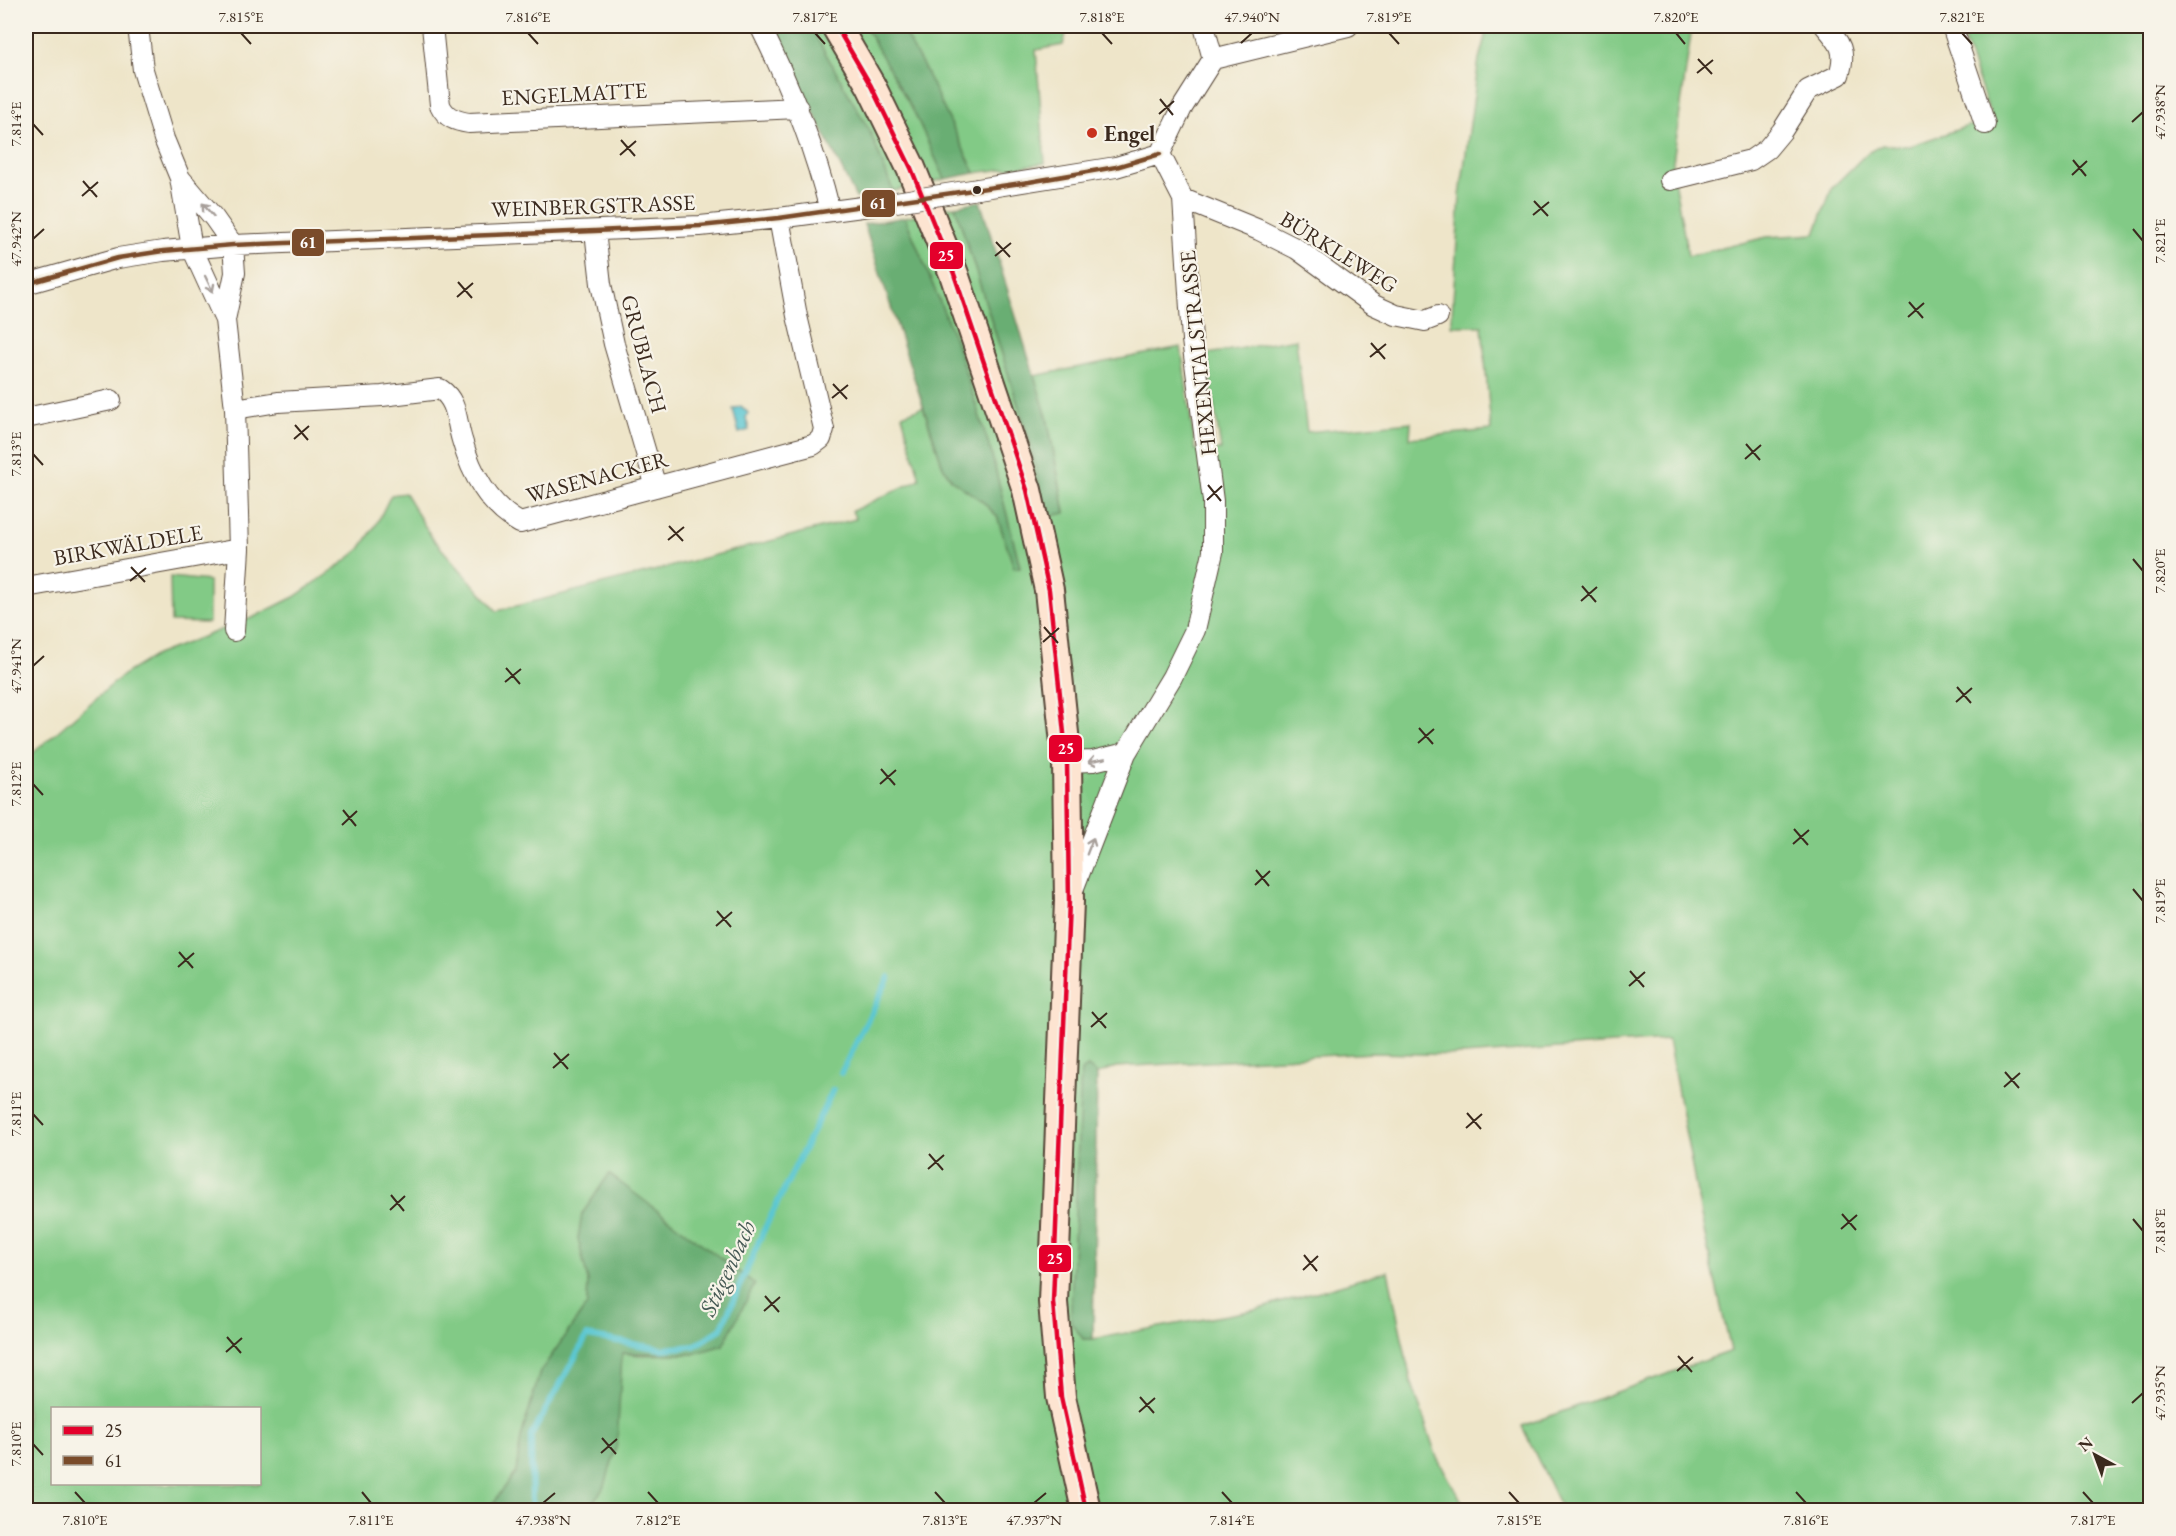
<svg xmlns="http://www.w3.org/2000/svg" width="2176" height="1536" viewBox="0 0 2176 1536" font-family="'EB Garamond',serif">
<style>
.green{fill:#82ca86;stroke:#5e7a52;stroke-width:1.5;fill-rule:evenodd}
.forest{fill:#69ae73;stroke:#526c48;stroke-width:1.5}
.water{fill:#5bc7d2;stroke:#4b7878;stroke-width:1.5}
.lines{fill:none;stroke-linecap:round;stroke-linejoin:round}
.stream{stroke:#5bc7d2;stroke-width:6}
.minor-casing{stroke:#564638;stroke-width:22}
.secondary-casing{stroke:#564638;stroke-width:32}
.minor{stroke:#fff;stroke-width:20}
.secondary{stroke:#fde4d1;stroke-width:28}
.minor-bridge-casing{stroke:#564638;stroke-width:22;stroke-linecap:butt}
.minor-bridge{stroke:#fff;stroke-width:20}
.bus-1-casing{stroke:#f7f3e8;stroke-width:9}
.bus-2-casing{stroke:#f7f3e8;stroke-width:9}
.bus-1{stroke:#e4002b;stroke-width:4.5}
.bus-2{stroke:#7a4b2a;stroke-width:4.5}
.oneway{stroke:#a79f9a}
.ticks{fill:none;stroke:#3b2a1e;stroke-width:2}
.poi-dot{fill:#c8321e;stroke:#f7f3e8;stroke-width:2}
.bus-dot{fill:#3b2a1e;stroke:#f7f3e8;stroke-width:2}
.labels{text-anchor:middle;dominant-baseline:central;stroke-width:4.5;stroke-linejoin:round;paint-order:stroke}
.street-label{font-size:22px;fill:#3b2a1e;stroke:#f7f3e8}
.poi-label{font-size:22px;font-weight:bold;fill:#3b2a1e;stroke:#f7f3e8;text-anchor:start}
.water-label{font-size:24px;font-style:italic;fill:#455954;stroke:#f7f3e8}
.line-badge{stroke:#f7f3e8;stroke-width:2}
.badge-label{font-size:16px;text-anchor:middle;font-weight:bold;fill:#fff}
.neatline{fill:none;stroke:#3b2a1e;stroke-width:2}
.ticks-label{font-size:15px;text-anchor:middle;fill:#3b2a1e}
</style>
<rect width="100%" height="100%" fill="#f7f3e8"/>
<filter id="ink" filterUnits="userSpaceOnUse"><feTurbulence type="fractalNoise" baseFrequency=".0167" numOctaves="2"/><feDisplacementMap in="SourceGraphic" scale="12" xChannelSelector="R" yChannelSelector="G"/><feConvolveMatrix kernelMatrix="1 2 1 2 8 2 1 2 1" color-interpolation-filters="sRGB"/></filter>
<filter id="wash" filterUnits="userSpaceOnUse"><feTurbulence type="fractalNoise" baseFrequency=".008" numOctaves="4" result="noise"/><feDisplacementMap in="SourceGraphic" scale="24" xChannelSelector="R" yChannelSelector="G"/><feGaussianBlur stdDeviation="1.35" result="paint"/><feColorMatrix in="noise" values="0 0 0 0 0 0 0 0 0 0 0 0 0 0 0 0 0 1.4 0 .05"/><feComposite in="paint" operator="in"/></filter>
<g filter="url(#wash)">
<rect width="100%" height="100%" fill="#eee5c9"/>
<!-- green -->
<path class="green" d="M810 26H865L915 114 945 179 893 191 870 132Z
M900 26H1068L1063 45 1036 50 1045 163 975 173 923 66Z
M1488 26H1692L1672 169 1688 256 1767 237 1815 234 1832 188 1867 153 1882 145 1910 146 1968 126 1993 122 1959 26H2150V1510H1562L1522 1426 1731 1351 1706 1241 1668 1040 1464 1055 1372 1053 1116 1067 1097 1074 1088 1067 1083 1339H1093L1255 1310 1388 1271 1411 1381 1437 1458 1467 1510H587L605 1485 619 1395 622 1353 640 1355 693 1354 595 1197 582 1214 588 1281 587 1305 540 1372 521 1438 516 1472 492 1505 486 1510H26V759L123 675 156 655 254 617 294 597 335 569 360 549 376 525 391 495 405 493 432 538 497 611 856 519 852 511 920 479 902 415 923 407 943 467 952 480 982 501 997 516 1014 567H1020L991 452 954 337 905 217 955 206 1030 442 1046 517 1065 512 1047 417 1034 376 1181 347 1195 450H1221L1207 354 1296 339 1307 432 1411 422 1410 438 1491 430 1482 326H1452V315L1460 196 1479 59ZM52 1408H260V1484H52Z
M170 577 209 581V623L171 622Z"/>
<!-- forest -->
<path class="forest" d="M771 26H810L870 132 893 191 856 198Z
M865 26H900L923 66 975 173 945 179 915 114Z
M980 201 1047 417 1065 513 1046 517 1030 442 955 206Z
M905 217 954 337 991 452 1020 567 1014 568 997 516 982 501 952 480 943 467 864 224Z
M1088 1067 1097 1074 1093 1339H1083L1071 1322V1309L1081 1071Z
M609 1174 755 1284 723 1345 693 1354 622 1353 617 1444 605 1486 587 1510H486L492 1505 516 1472 521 1438 540 1372 587 1305 588 1281 578 1239 582 1214Z"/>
<!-- water -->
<path class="water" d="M741 406 748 413 746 418 749 430 739 433 733 409Z"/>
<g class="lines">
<!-- stream -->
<path class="stream" d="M841 1073 889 977
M532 1510 531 1436 587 1336 662 1349 694 1346 721 1329 763 1232 833 1090"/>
</g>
</g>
<g filter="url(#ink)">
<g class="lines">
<defs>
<path id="minor" d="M138 26 143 70 164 139 180 178 192 248 225 320
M432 26 440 105C446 118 456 121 469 123L798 108
M760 26C790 86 814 145 830 211
M1204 26 1213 59
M1952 26 1985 124
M1213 59 1348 26
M1160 154 1182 108 1213 59
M180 178 214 218 233 245 235 273 225 320 235 409 239 549 234 631
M1670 180 1751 160 1767 149 1782 131 1808 90 1839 75C1847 51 1840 43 1825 26
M978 189 1116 167 1160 154
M1183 199 1259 230 1297 249 1374 305 1396 315 1425 321 1438 316
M595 231 601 284 614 344 656 487
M26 284 118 258 163 251 233 245 700 226 779 218 877 205
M235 409 278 402 382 396 440 389C458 401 456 421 462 440 471 473 489 506 520 523L813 445 821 439 824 429 797 316 779 218
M26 418 111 400
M26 587 239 549
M1067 762 1093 761 1126 753
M1073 890 1126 753 1172 677 1195 630 1213 552V501L1192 340 1183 199 1160 154"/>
<path id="secondary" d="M836 26 871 86 911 168 954 274 1027 490 1049 590 1067 762 1069 901 1053 1302 1061 1397 1086 1510"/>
</defs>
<!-- minor casing -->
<use href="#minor" class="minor-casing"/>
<!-- secondary casing -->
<use href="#secondary" class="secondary-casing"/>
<!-- minor -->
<use href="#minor" class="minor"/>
<!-- secondary -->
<use href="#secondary" class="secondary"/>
<defs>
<path id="minor-bridge" d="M877 205 978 189"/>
</defs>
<!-- minor-bridge casing -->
<use href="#minor-bridge" class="minor-bridge-casing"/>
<!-- minor-bridge -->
<use href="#minor-bridge" class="minor-bridge"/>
<defs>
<path id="bus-1" d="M836 26 871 86 911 168 954 274 1027 490 1049 590 1067 762 1069 901 1053 1302 1061 1397 1086 1510"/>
<path id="bus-2" d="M26 284 118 258 163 251 233 245 595 231 700 226 779 218 1029 182 1116 167 1160 154"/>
</defs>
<!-- bus-1 casing -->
<use href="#bus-1" class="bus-1-casing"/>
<!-- bus-2 casing -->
<use href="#bus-2" class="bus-2-casing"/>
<!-- bus-1 -->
<use href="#bus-1" class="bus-1"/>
<!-- bus-2 -->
<use href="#bus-2" class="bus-2"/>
</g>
<!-- one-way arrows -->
<defs><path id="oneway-shaft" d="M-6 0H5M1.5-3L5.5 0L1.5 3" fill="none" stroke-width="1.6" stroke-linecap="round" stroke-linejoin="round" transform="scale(1.5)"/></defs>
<g class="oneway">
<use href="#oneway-shaft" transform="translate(208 210) rotate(-131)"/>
<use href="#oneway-shaft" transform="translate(209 284) rotate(64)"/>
<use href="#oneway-shaft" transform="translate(1097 760) rotate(169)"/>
<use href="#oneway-shaft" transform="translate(1090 846) rotate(-69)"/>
</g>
</g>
<!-- ticks -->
<path class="ticks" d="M241 33 251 44M528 33 538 44M815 33 825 44M1102 33 1112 44M1389 33 1399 44M1676 33 1685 44M1962 33 1972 44M1241 43 1252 33M1698 59 1712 74M1697 73 1713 60M1160 99 1173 115M1159 114 1174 101M2132 122 2143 112M33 124 43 135M621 140 635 156M620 155 636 141M2073 160 2086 176M2072 175 2087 161M83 181 97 197M82 196 98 182M1534 201 1548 216M1533 215 1549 202M2133 229 2143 241M33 239 44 229M996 242 1010 257M995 256 1011 243M458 282 472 298M457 297 473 283M1909 302 1923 318M1908 317 1924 303M1371 343 1385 359M1370 357 1386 344M833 384 847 399M832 398 848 385M295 425 308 440M294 439 309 426M1746 444 1760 460M33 454 43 465M1745 459 1761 445M1208 485 1221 501M1207 500 1222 486M669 526 683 541M668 540 684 527M2133 559 2143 571M131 567 145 582M130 581 146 568M1582 586 1596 602M1581 601 1597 587M1044 627 1058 643M1043 642 1059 628M33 666 44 656M506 668 520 684M505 682 521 669M1957 687 1971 703M1956 702 1972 688M1419 728 1433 744M1418 743 1434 729M881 769 895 785M33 784 43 795M880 784 896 770M343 810 356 826M342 825 357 811M1794 829 1808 845M1793 844 1809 830M1256 870 1269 886M1255 885 1270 871M2133 889 2143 901M717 911 731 927M716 926 732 912M179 952 193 968M178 967 194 953M1630 971 1644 987M1629 986 1645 972M1092 1012 1106 1028M1091 1027 1107 1013M554 1053 568 1069M553 1068 569 1054M2005 1072 2019 1088M2004 1087 2020 1073M1467 1113 1481 1129M33 1114 43 1125M1466 1128 1482 1114M929 1154 943 1170M928 1169 944 1155M391 1195 404 1211M390 1210 405 1196M1842 1214 1856 1230M2133 1219 2143 1231M1841 1229 1857 1215M1304 1255 1317 1271M1303 1270 1318 1256M765 1296 779 1312M764 1311 780 1297M227 1337 241 1353M226 1352 242 1338M1678 1356 1692 1372M1677 1371 1693 1357M1140 1397 1154 1413M2132 1403 2143 1393M1139 1412 1155 1398M602 1438 616 1454M33 1444 43 1455M601 1453 617 1439M75 1492 85 1503M362 1492 371 1503M648 1492 658 1503M935 1492 945 1503M1222 1492 1232 1503M1509 1492 1519 1503M1796 1492 1806 1503M2083 1492 2093 1503M543 1503 555 1493M1034 1503 1046 1493"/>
<!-- markers -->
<circle class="poi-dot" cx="1092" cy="133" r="6"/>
<circle class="bus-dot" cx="977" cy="190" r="5"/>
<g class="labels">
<!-- street labels -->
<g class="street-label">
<text transform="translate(574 94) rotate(-3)">ENGELMATTE</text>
<text transform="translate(593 206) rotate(-2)">WEINBERGSTRASSE</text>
<text transform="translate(1339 252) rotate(32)">BÜRKLEWEG</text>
<text transform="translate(1198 353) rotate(-96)">HEXENTALSTRASSE</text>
<text transform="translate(644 354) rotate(75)">GRUBLACH</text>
<text transform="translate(597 477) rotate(-15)">WASENACKER</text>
<text transform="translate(128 545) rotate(-10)">BIRKWÄLDELE</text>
</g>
<!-- poi labels -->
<g class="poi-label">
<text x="1104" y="133">Engel</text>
</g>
<!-- water labels -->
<g class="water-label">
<text transform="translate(727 1268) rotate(-65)">Stügenbach</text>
</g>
</g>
<g class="line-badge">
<rect x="861" y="189" width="35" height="29" rx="6" fill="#7a4b2a"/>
<rect x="291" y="228" width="34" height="29" rx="6" fill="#7a4b2a"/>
<rect x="929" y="241" width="35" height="29" rx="6" fill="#e4002b"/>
<rect x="1048" y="734" width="35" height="29" rx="6" fill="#e4002b"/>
<rect x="1038" y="1244" width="34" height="29" rx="6" fill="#e4002b"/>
</g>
<g class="badge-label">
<text x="878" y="209">61</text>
<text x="308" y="248">61</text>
<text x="946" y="261">25</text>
<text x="1066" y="754">25</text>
<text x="1055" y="1264">25</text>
</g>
<!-- margin -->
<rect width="2176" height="1536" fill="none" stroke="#f7f3e8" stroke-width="66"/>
<!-- legend -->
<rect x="51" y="1407" width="210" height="78" fill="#f7f3e8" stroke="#aca397" stroke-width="1.5"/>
<rect x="63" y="1426" width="30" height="9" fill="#e4002b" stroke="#aca397" stroke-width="1.5"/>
<text x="105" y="1437" font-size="18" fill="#3b2a1e">25</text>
<rect x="63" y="1456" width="30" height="9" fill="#7a4b2a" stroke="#aca397" stroke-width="1.5"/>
<text x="105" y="1467" font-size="18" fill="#3b2a1e">61</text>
<!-- north arrow -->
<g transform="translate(2095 1455) rotate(319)" stroke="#f7f3e8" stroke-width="4.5" paint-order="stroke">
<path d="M0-4.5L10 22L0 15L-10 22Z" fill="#3b2a1e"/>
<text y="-9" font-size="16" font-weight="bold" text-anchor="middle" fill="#3b2a1e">N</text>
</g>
<rect x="33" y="33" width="2110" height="1470" class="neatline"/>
<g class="ticks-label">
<text x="241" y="22">7.815°E</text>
<text x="528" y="22">7.816°E</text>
<text x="815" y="22">7.817°E</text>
<text x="1102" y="22">7.818°E</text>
<text x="1252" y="22">47.940°N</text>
<text x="1389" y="22">7.819°E</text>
<text x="1676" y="22">7.820°E</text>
<text x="1962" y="22">7.821°E</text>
<text transform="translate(2160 112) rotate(-90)" y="5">47.938°N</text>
<text transform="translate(16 124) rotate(-90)" y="5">7.814°E</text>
<text transform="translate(16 239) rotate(-90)" y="5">47.942°N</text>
<text transform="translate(2160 241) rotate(-90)" y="5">7.821°E</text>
<text transform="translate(16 454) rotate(-90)" y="5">7.813°E</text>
<text transform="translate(2160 571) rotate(-90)" y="5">7.820°E</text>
<text transform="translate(16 666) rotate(-90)" y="5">47.941°N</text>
<text transform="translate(16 784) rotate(-90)" y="5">7.812°E</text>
<text transform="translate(2160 901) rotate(-90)" y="5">7.819°E</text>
<text transform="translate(16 1114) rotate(-90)" y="5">7.811°E</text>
<text transform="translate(2160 1231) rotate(-90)" y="5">7.818°E</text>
<text transform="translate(2160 1393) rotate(-90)" y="5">47.935°N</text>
<text transform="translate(16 1444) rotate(-90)" y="5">7.810°E</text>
<text x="85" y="1525">7.810°E</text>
<text x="371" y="1525">7.811°E</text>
<text x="543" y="1525">47.938°N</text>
<text x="658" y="1525">7.812°E</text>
<text x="945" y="1525">7.813°E</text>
<text x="1034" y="1525">47.937°N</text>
<text x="1232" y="1525">7.814°E</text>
<text x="1519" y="1525">7.815°E</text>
<text x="1806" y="1525">7.816°E</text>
<text x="2093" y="1525">7.817°E</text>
</g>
</svg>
